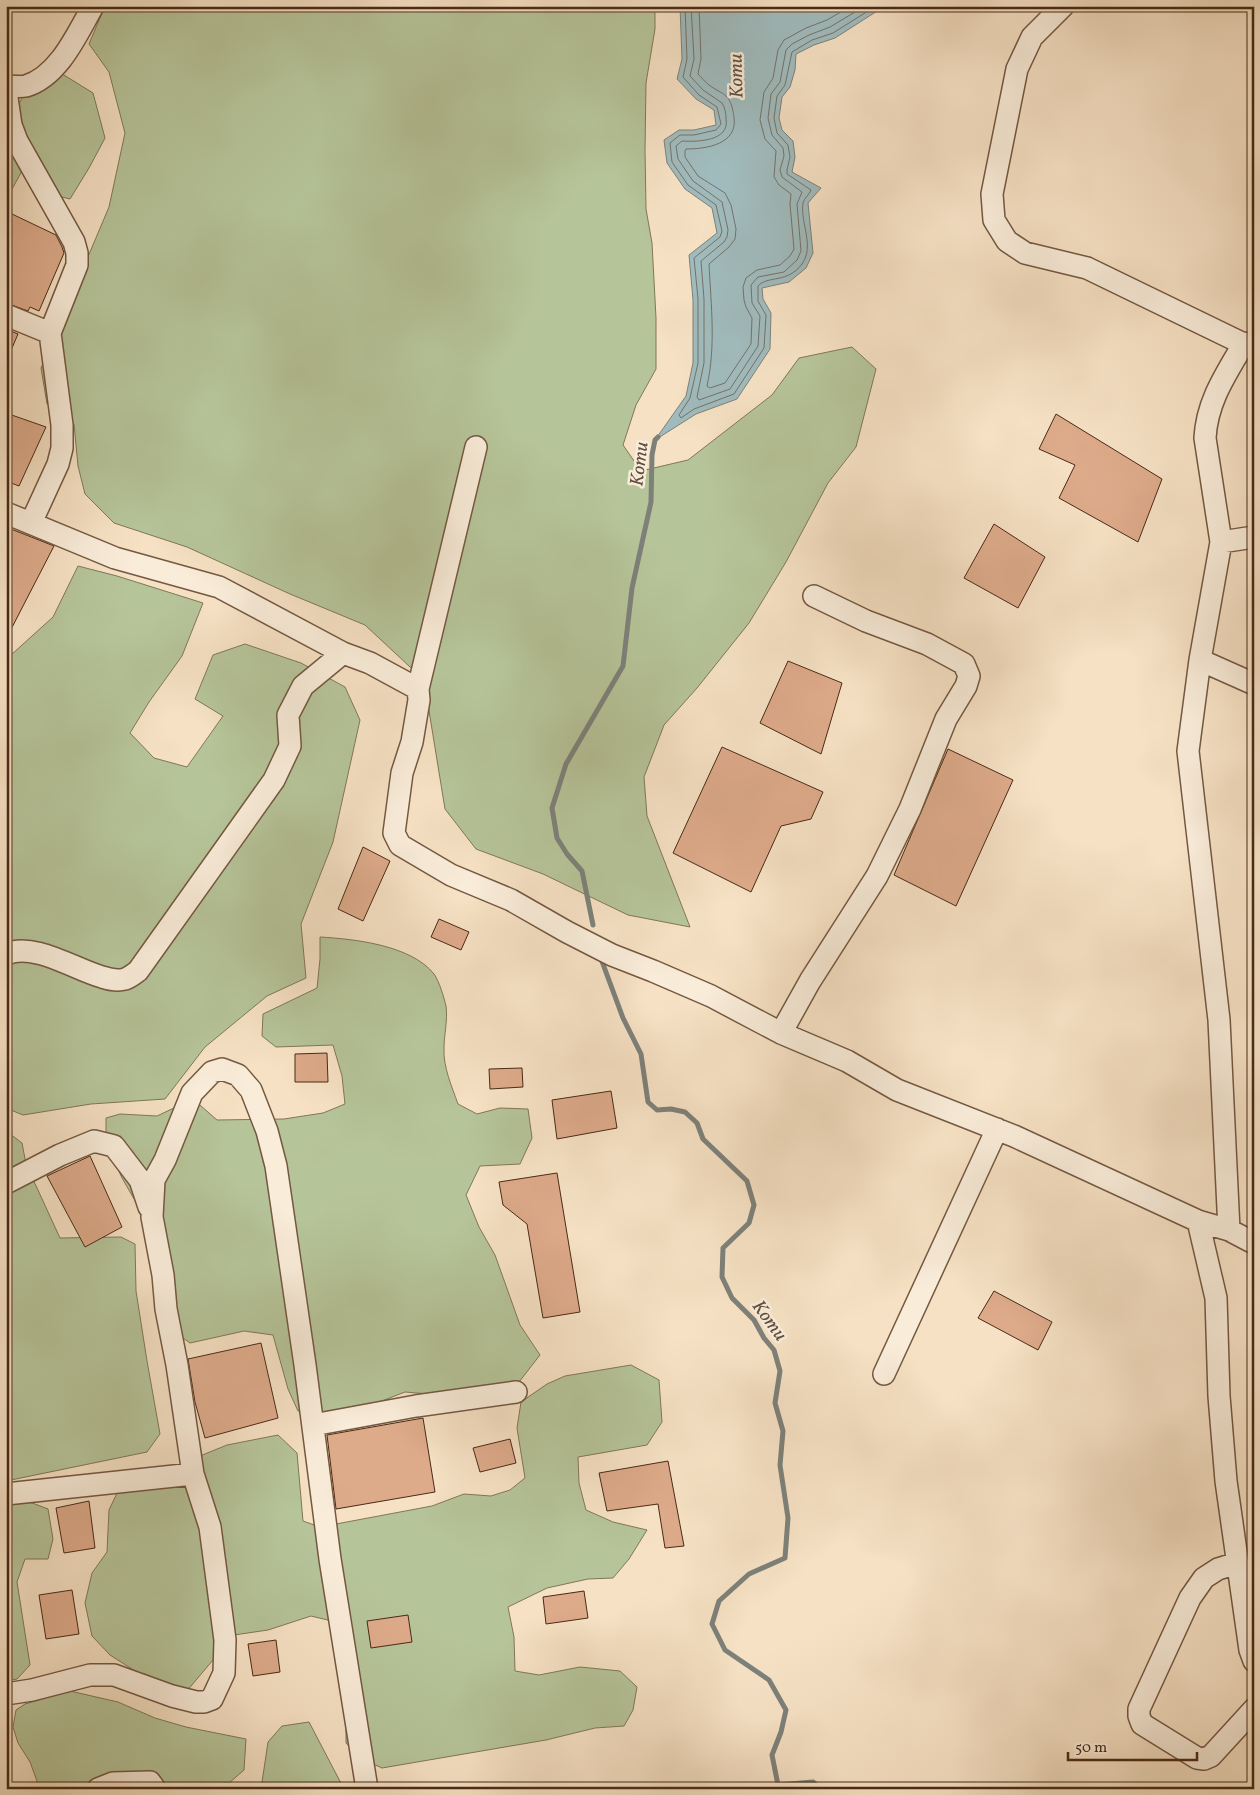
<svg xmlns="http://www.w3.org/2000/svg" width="1260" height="1795" viewBox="0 0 1260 1795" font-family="Vollkorn,serif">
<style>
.green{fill:#b6c499;stroke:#807757}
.water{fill:#a0bbbd;stroke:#7d817a}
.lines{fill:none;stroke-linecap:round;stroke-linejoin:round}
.shore{stroke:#747269;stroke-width:1}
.stream{stroke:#7d817a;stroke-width:5}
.building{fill:#ddaa8a;stroke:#492a15}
.minor-casing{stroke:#745841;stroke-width:24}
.minor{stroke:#f9ecd9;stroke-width:21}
.labels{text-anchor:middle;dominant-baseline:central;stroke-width:5;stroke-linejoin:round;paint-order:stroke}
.water-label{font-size:19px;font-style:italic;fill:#5f4e3f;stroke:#f9ecd9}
</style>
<rect width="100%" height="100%" fill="#f6e1c4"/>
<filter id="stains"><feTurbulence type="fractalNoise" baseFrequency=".004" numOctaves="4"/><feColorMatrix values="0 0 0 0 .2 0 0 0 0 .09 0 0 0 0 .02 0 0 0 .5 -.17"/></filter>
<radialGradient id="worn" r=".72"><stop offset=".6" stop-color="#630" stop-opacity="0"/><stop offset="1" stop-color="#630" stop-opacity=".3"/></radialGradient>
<!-- green -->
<path class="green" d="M105 6H655V29L646 83 645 150 646 209 652 243 656 318V369L636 405 623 445 641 471 688 460 772 395 799 358 852 347 876 369 856 447 828 483 786 562 749 623 697 688 664 725 644 777 647 816 690 927 628 915 543 874 476 849 445 809 424 680 365 625 290 594 187 547 114 523 85 494 78 466 74 424 47 404 41 368 109 207 125 133 109 72 89 44Z
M37 69 59 72 93 93 105 138 89 168 70 199 42 192 22 171 6 200V129Z
M78 566 117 576 203 603 182 656 149 702 130 733 154 758 187 767 223 716 195 699 213 655 245 644 301 663 345 687 360 720 333 842 301 924 306 978 267 996 205 1047 165 1099 91 1104 23 1115 6 1108V656L11 655 53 617Z
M320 937C354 939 411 945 434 974 439 981 444 997 446 1006 448 1020 444 1035 444 1048 443 1067 452 1087 458 1104L477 1114 500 1108 528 1109 532 1138 520 1164 480 1166 466 1195 479 1227 495 1255 520 1325 540 1355 519 1382 441 1395 405 1392 374 1404 329 1413 298 1411 288 1389 273 1335 244 1331 190 1343 172 1330 148 1223 122 1178 106 1143V1118L120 1114 157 1116 193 1099 217 1120 284 1119 323 1113 345 1104 342 1076 333 1045 276 1047 262 1036 263 1014 317 988 320 959Z
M6 1131 22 1143 26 1164 60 1238 121 1237 135 1244 136 1291 147 1361 160 1434 147 1452 6 1481Z
M631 1365 659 1380 662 1422 647 1445 578 1457 579 1483 586 1510 613 1522 647 1530 629 1559 613 1578 588 1579 547 1588 508 1607 514 1637 515 1671 539 1675 580 1667 620 1671 637 1687 633 1710 624 1726 595 1728 546 1740 382 1768 360 1758 346 1743V1714L332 1621 311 1616 268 1630 234 1635 186 1692 143 1676 110 1655 92 1636 85 1603 92 1573 107 1552 109 1510 119 1489 227 1445 278 1435 297 1453 303 1521 320 1527 432 1506 464 1494 491 1496 510 1490 525 1478 517 1428 521 1402 547 1384 565 1376Z
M27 1501 48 1509 53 1539 48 1559H25L17 1582 30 1665 17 1679 6 1681V1503Z
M70 1691 118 1702 155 1718 186 1727 246 1739 244 1770 229 1783 199 1784 196 1789H38L37 1781 30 1762 18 1743 13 1727 16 1710 25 1704Z
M309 1722 344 1789H261L268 1742 282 1726Z"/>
<!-- water -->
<path class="water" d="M680 6H885L835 38 814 45 796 54 795 70 790 87 782 97 779 118 782 130 793 141 795 157 792 172 821 188 808 203 813 253 806 268 789 282 762 288 763 299 771 313 770 349 737 399 696 414 655 440 686 396 693 363V300L689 255 717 233 712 208 685 189 667 163 664 140 679 130H694L716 125 714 110 696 99 677 79 682 59Z"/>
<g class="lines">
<!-- shore -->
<path class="shore" d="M685 6 687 59 683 77 699 95 717 107 721 124 716 130 694 135H680L670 143 672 162 688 185 716 205 722 231 720 237 694 258 698 299V363L690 398 679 415 681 418 694 409 734 394 764 348 766 315 758 301V286C768 275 787 284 802 264 815 246 800 223 803 203 804 198 810 194 811 190L787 174V170L790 157 788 145 777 133 774 118 777 96 785 85 792 52 812 40 833 33 876 6
M691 6 694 59 690 76 703 90 722 103C725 108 726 113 726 119 730 141 698 142 682 141L676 146 678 159 693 181 722 202 728 230 727 237 724 242 701 261 704 299V363L697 397 699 400 730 389 758 346 760 316 752 303 751 285 758 277 784 272 797 260 801 251 797 204 802 192 782 177 780 170 784 156 783 148 772 135 768 118 771 94 780 82 786 50 792 44 809 35 830 27 865 6
M699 6 701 59 698 74C701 77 705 82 709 85 715 90 723 92 728 98 732 104 733 111 734 117 738 144 707 149 686 149L685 151V157L698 176 725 193 731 205 736 229 735 239 729 247 709 264C711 305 716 346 707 386L710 388 725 383 751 344 752 318 746 307 744 300 743 287 746 278 757 270 780 265 790 256 794 249 790 204 791 194 779 185 774 177 776 151 765 139 760 120 764 92 773 78 778 50 784 40 806 28 827 20 851 6"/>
<!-- stream -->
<path class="stream" d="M593 925 582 871 567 854 557 838 552 808 566 764 623 666 632 588 651 502 652 455 655 440 658 437
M600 956 623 1018 641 1054 648 1102 657 1110 671 1109 685 1112 697 1123 703 1139 747 1181 754 1205 749 1223 723 1248 722 1277 732 1298 754 1320 764 1338 774 1350 780 1371 775 1403 783 1431 780 1465 788 1518 785 1558 749 1574 719 1601 712 1624 725 1650 769 1680 786 1710 781 1732 772 1755 778 1785 813 1782 821 1789"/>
</g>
<!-- building -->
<path class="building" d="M12 214 56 235 62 247 64 253 39 311 30 307 28 311 6 303V227Z
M6 329 18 334 6 362Z
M6 413 46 427 19 486 6 481Z
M1056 414 1162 479 1138 542 1059 498 1075 465 1039 449Z
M994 524 1045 557 1018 608 964 578Z
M6 527 54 546 6 639Z
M788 661 842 683 821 754 760 723Z
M722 747 823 792 811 819 781 826 751 892 673 853Z
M948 749 1013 780 956 906 894 875Z
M363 847 390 861 363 921 338 909Z
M439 919 469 932 461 950 431 937Z
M327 1053 328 1082H295V1054Z
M522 1068 523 1087 490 1089 489 1069Z
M611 1091 617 1128 557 1139 552 1100Z
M90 1156 122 1227 85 1247 47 1176Z
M557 1173 580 1312 543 1318 527 1224 503 1205 499 1182Z
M994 1291 1052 1322 1038 1350 978 1318Z
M261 1343 278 1418 205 1438 195 1402 188 1359Z
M423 1418 435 1492 336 1509 327 1435Z
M510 1439 516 1463 480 1472 473 1448Z
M668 1461 684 1546 665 1548 658 1504 607 1511 599 1473Z
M89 1501 95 1548 64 1553 56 1508Z
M72 1590 79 1634 46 1639 39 1595Z
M584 1591 588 1618 546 1624 543 1597Z
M408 1615 412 1642 371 1648 367 1621Z
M276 1640 280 1672 253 1676 248 1644Z"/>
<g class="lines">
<defs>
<path id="minor" d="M1063 6 1032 37 1017 69 992 194 994 220 1007 241 1025 253 1087 268 1254 349
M6 86C12 86 20 87 26 86 59 76 77 34 93 6
M6 91 11 125 17 141 74 242 77 253V265L50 333 62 425V448L58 464 31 523
M6 315 50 333
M6 513 115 558 219 587 343 653 370 663 418 689 419 700 412 742 402 773 394 833 400 845 451 875 511 900 567 932 612 955 653 971 711 996 781 1033 847 1061 897 1090 1014 1136 1198 1221 1229 1230 1254 1243
M1221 542 1254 537
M1200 660 1254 684
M418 689 476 447
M6 954C34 942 74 969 102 977 108 979 118 981 125 979 129 978 134 974 138 971L274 780 290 746 288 715 303 686 343 653
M781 1033 810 981 877 876 910 809 946 719 966 686 969 676 964 664 927 644 866 621 814 596
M6 1183 60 1155 94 1141 114 1146 140 1180 149 1207
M1198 1221 1216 1298 1219 1396 1226 1481 1250 1650 1254 1661
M1229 1230 1219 1020 1188 751 1200 660 1221 542 1205 438C1207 401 1226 374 1244 343
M884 1374 997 1129
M313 1425 416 1406 516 1392
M6 1494 193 1474
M1237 1563 1218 1569 1204 1578 1190 1598 1139 1709V1716L1142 1724 1197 1758 1204 1759 1211 1756 1254 1709
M6 1694 32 1690 90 1675H114L172 1696 196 1702H204L212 1699 224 1673 225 1640 210 1527 193 1474 177 1365 166 1309 163 1275 152 1217 154 1180 165 1160 192 1093 212 1072 222 1069 238 1075 251 1090 267 1131 276 1166 305 1365 330 1559 367 1789
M98 1789 113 1783 150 1782 155 1789"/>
</defs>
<!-- minor casing -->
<use href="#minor" class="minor-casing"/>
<!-- minor -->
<use href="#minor" class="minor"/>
</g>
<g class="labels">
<!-- water labels -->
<g class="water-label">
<text transform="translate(737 76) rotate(-91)">Komu</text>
<text transform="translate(640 464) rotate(-83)">Komu</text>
<text transform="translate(769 1321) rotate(54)">Komu</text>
</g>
</g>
<!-- margin -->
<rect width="1260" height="1795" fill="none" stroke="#f6e1c4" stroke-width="25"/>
<rect x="8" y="8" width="1245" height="1780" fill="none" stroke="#492a15" stroke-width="2.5"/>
<rect x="12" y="12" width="1235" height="1770" fill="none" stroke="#492a15"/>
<!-- scale -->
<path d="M1068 1752v8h129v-8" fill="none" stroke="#492a15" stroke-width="2.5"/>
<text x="1075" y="1752" font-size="15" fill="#492a15" stroke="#f9ecd9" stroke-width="4" paint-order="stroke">50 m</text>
<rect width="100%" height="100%" filter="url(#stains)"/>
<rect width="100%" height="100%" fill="url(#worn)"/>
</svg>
